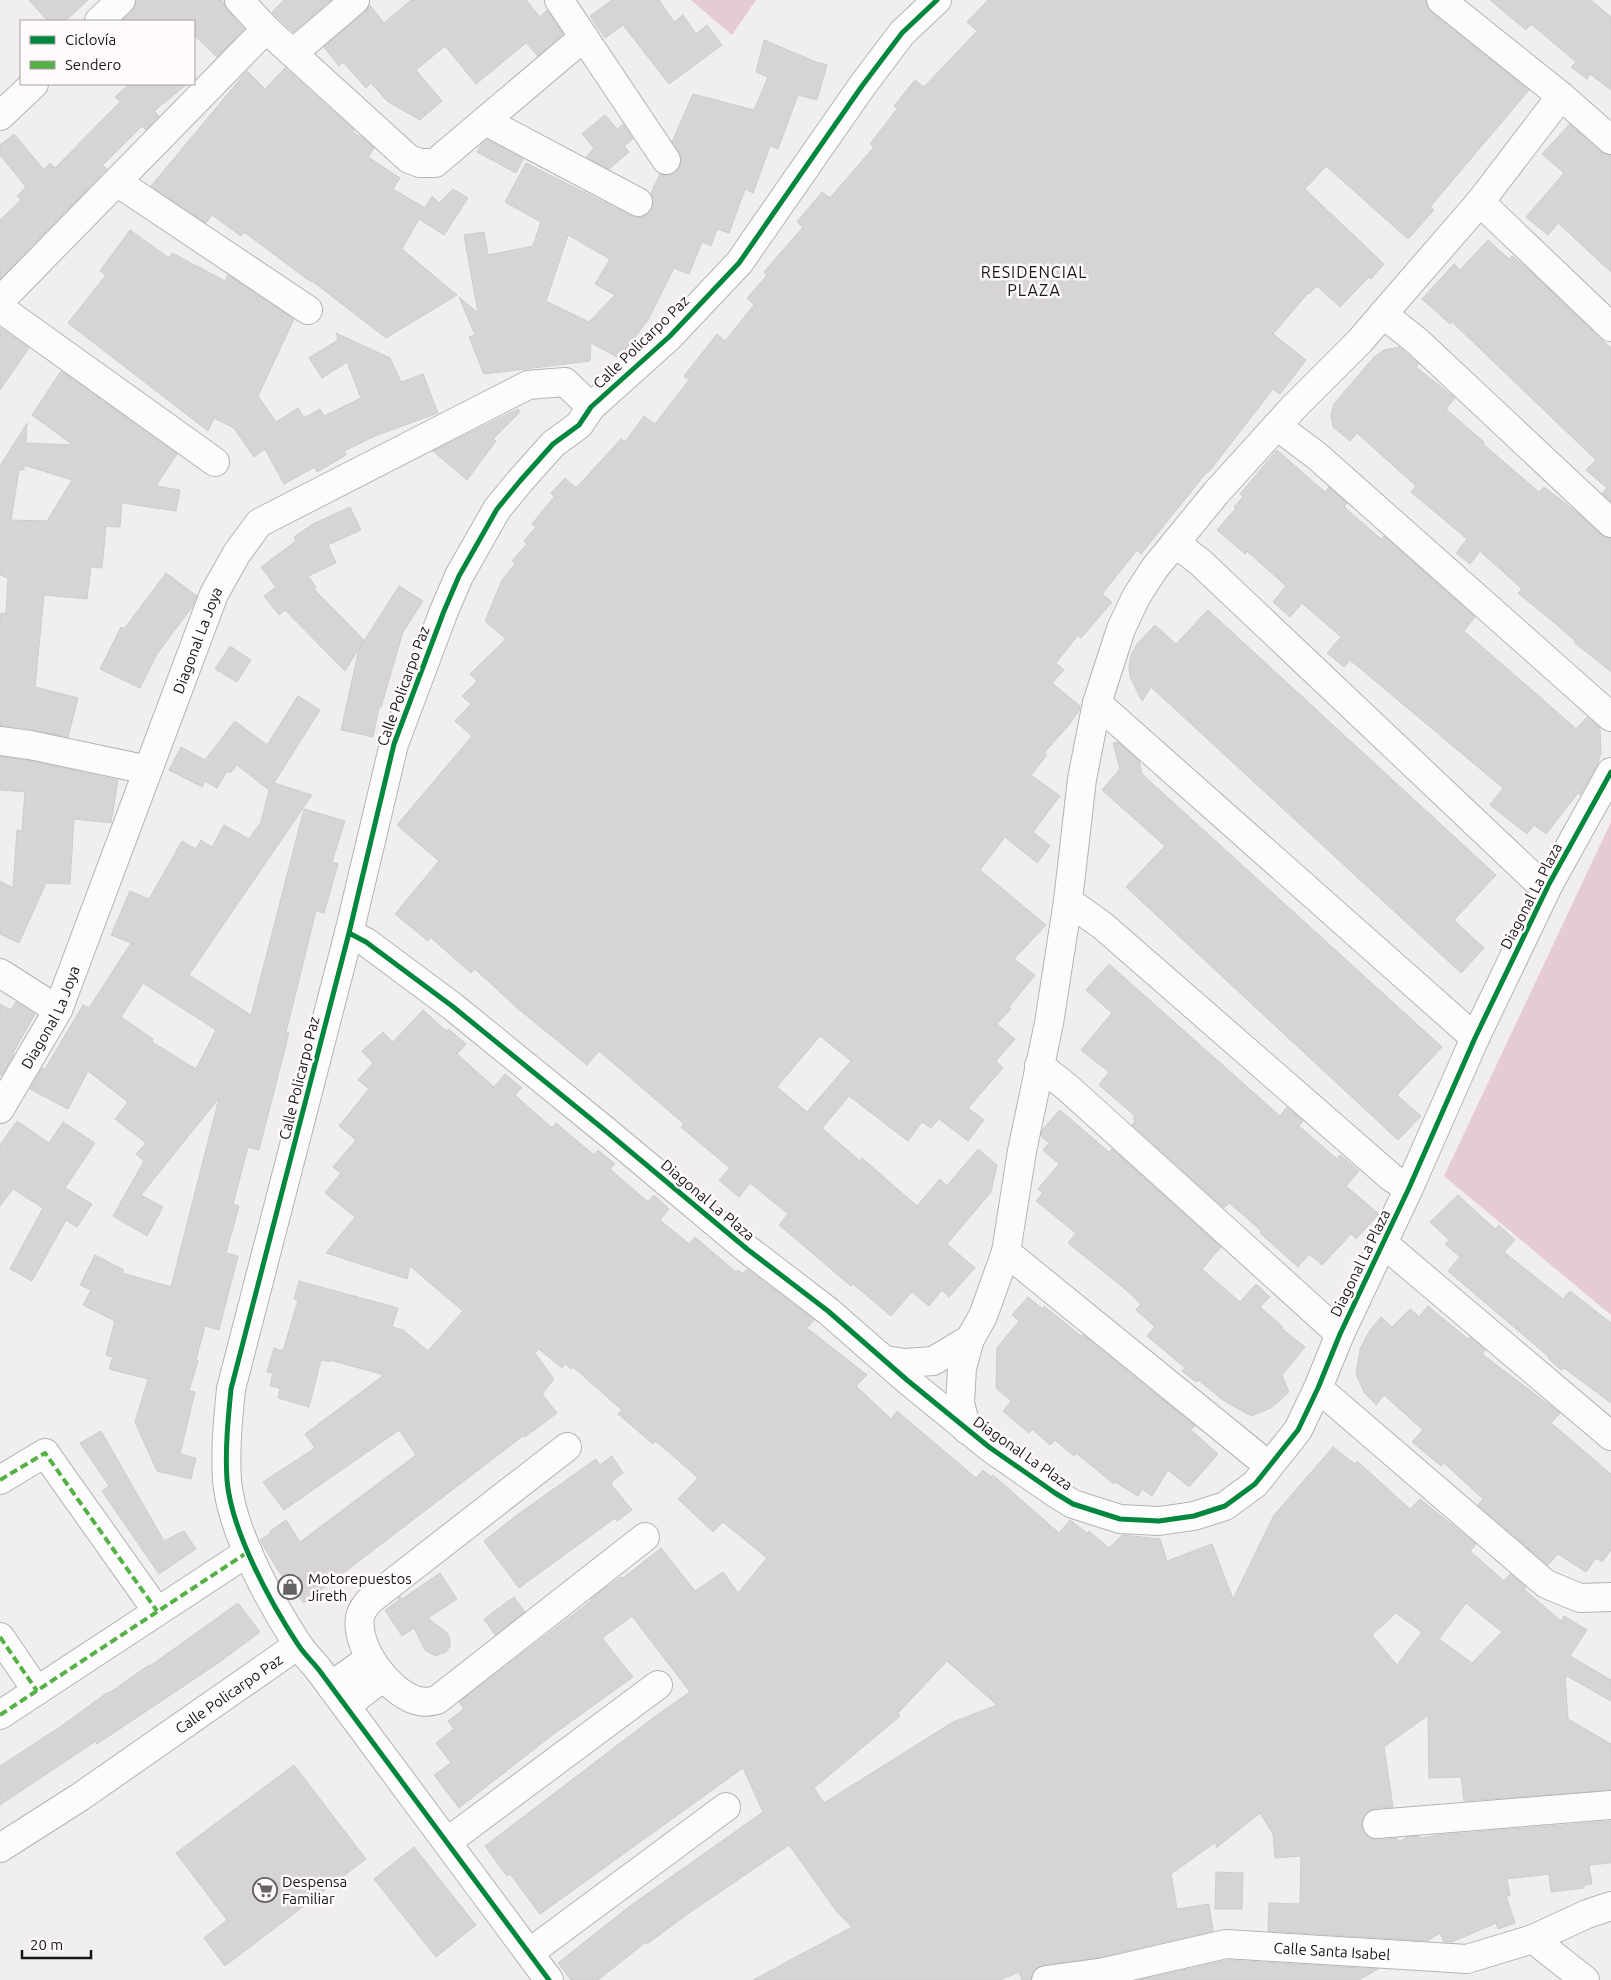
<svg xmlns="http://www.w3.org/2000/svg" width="1611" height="1980" viewBox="0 0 1611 1980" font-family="Ubuntu,sans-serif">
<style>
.green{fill:#e5cbd6}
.building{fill:#d6d4d5;stroke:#cecccd;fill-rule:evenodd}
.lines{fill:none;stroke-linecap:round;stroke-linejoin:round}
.minor-casing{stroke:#b4b3b3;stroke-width:30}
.minor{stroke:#fdfcfd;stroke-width:28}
.quiet{stroke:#55b145;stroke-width:4;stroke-dasharray:8 4;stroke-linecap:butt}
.cycleway-casing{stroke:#fffbfc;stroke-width:8}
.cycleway{stroke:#00873e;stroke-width:5}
.labels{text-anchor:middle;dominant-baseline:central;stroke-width:5;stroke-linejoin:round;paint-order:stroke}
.street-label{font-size:15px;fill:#181617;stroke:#fffbfc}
.poi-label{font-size:15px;fill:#181617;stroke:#fffbfc;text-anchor:start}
.neighbourhood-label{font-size:16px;letter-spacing:1px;fill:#181617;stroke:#fffbfc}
</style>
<rect width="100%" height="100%" fill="#f1eeef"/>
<!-- green -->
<path class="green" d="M691 0H756L732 35Z
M1611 822V1315L1444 1176Z"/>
<!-- building -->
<path class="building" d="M29 0H88L65 21H48Z
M136 0H222L228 11 244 29 217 57 194 35V21H121L132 11Z
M284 0H331L293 32 272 12Z
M411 0H526L540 17 547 10 563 34 538 56 526 43 476 84 445 46 416 70 442 101 420 120 387 101 371 83 366 88 343 62 339 66 324 47 365 12 370 5 384 23Z
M612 0H659L674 22 683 15 696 34 707 25 722 45 669 84 623 25 605 38 590 16Z
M988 0H1426L1427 6 1431 12 1529 90 1430 207 1434 210 1408 239 1326 166 1305 189 1384 264 1371 279 1369 277 1340 307 1317 286 1309 294 1308 293 1273 334 1306 360 1280 394 1273 389 1208 473 1207 472 1141 554 1137 550 1102 594 1112 602 1081 638 1078 635 1056 663 1064 670 1052 683 1080 706 1079 711 1068 726 1044 753 1047 755 1031 775 1060 796 1033 832 1050 846 1037 863 1005 837 980 870 1046 925 1014 959 1035 975 1009 1007 1011 1009 997 1024 1015 1039 996 1061 1003 1068 968 1108 984 1120 968 1141 939 1119 931 1128 922 1122 908 1141 849 1096 822 1128 860 1161 862 1158 917 1206 940 1179 947 1186 978 1149 997 1165 991 1192 947 1244 975 1268 949 1297 942 1290 929 1306 912 1292 891 1316 853 1284 851 1286 779 1225 788 1214 750 1183 739 1197 719 1180 730 1168 681 1127 684 1124 599 1051 587 1065 516 1007 475 969 471 973 430 937 428 941 395 914 439 861 397 825 472 736 455 721 471 704 462 696 477 681 470 674 506 639 485 621 502 580 515 564 512 561 527 544 524 541 536 527 532 524 554 497 551 493 565 478 576 488 621 439 625 442 644 416 655 424 689 380 684 376 717 334 725 341 754 305 747 298 767 275 764 272 803 227 797 222 822 192 830 198 874 147 870 144 897 109 894 106 915 80 924 87 977 31 967 22ZM820 1036 851 1061 807 1112 777 1087Z
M1490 0H1591L1611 17V90L1590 74 1587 79 1571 67 1576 62 1531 24 1526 30Z
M764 40 816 62 827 65 817 100 798 95 778 149 770 146 753 193 745 189 729 233 717 229 711 246 702 242 689 274 674 268 648 320 619 358 591 343 590 361 484 374 469 337 475 335 459 297 478 313 464 235 484 232 488 255 533 246 541 222 505 202 526 163 631 216 639 218 647 215 652 209 654 201 651 193 660 174 668 176 674 173 680 166 682 158 672 142 693 94 754 110 768 77 756 72ZM568 235 610 259 595 284 615 295 589 322 546 301Z
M285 68 354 130 352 132 363 138 374 148 368 157 400 178 393 189 425 208 432 196 439 203 453 189 468 198 444 235 419 219 402 249 457 295 386 338 312 281 311 282 244 232 241 236 212 215 206 223 151 186 247 71 265 89Z
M129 84H187L154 111 159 116 146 130 142 126 103 165 107 169 0 279V220L21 200 17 196 26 187 0 155V145L14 134 44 170 50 163 55 168 120 102 115 97Z
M605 115 617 129 623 124 633 139 624 146 629 152 609 169 586 157 594 148 582 134Z
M1570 124 1601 152 1611 155V272L1558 223 1548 235 1526 217 1564 173 1542 154Z
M487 140 523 159 516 173 477 152 481 144Z
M130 230 169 258 172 253 225 281 228 275 294 319 258 396 276 422 298 408 304 418 320 409 324 416 361 398 347 362 322 378 309 358 338 340 336 333 390 358 401 382 423 374 438 413 375 436 344 451 346 455 317 472 315 467 284 484 265 449 254 457 234 428 214 418 208 431 68 323 106 275 100 271Z
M1488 240 1509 259 1512 256 1529 270 1611 348V502L1602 493 1607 488 1586 470 1596 460 1452 322 1450 324 1422 299 1454 264 1460 270Z
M0 328 29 348 0 390Z
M1399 347 1419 364 1416 367 1455 398 1446 409 1484 442 1483 444 1539 492 1544 487 1578 513 1600 534 1611 538V672L1574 642 1575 641 1556 624 1518 593 1522 589 1480 551 1470 564 1456 553 1467 539 1411 492 1416 486 1357 433 1350 441 1333 427 1331 415 1334 404 1374 357 1384 350Z
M61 371 177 454 156 486 180 490 176 511 122 503 120 527 106 526 102 568 91 567 87 599 44 595 35 687 78 698 68 737 32 730 0 726V625L1 613 6 614 8 578 0 575V466L27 423 26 443 73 445 32 415ZM24 465 72 480 47 521 11 520 19 470H24Z
M518 409 520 412 493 439 496 441 467 480 433 451Z
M1277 450 1325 492 1329 487 1347 503 1344 507 1381 539 1384 536 1475 617 1464 631 1556 711 1576 729 1587 717 1600 728 1601 753 1597 765 1580 795 1578 793 1546 834 1534 825 1527 834 1490 805 1503 788 1350 660 1344 667 1327 653 1341 637 1302 603 1290 617 1273 602 1286 586 1247 551 1245 554 1217 530 1236 508 1234 507 1243 497 1240 494Z
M350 507 361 530 328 545 336 563 308 576 316 587 314 589 364 640 345 671 285 610 279 615 264 596 276 587 261 567 296 541 294 537 313 524Z
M166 573 197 596 192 607 157 654 140 688 100 669 121 627 124 629Z
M399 586 423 601 403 632 381 707H379L373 737 341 730 359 649Z
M1208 610 1496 875 1454 920 1484 948 1461 973 1151 687 1142 701 1130 677 1129 667 1131 655 1137 644 1155 625 1176 644Z
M230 646 251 660 237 682 215 669Z
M298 696 320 710 274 783 312 795 189 975 251 1015 304 809 345 821 332 862 338 864 324 913 316 911 286 1032 289 1033 259 1150 248 1147 233 1204 239 1206 226 1253 238 1256 224 1310 219 1330 205 1326 196 1360 198 1361 189 1391 195 1392 180 1454 196 1458 191 1479 157 1471 135 1422 148 1379 109 1369 113 1357 106 1355 115 1321 83 1305 91 1290 80 1285 95 1255 124 1270 122 1273 171 1287 219 1098 141 1195 163 1207 147 1236 113 1216 144 1161 136 1154 146 1143 115 1119 128 1102 88 1071 68 1109 30 1089 42 1068 45 1069 83 1005 89 1008 131 943 111 935 130 891 149 899 182 841 196 849 201 840 212 847 224 825 249 839 261 822 269 790 237 765 230 773 227 771 217 788 205 781 202 787 169 770 181 747 205 760 235 721 267 745ZM143 983 216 1030 196 1069 152 1042 153 1039 121 1017Z
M1118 742 1139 761 1142 774 1442 1047 1397 1095 1421 1116 1398 1140 1126 887 1165 846 1102 790 1120 769 1113 743Z
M0 757 27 760 118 780 111 823 74 819 70 884 46 883 19 943 0 934V881L13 888 17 830 22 831 25 792 0 790Z
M1109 964 1280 1116 1287 1107 1303 1121 1299 1126 1337 1159 1340 1155 1359 1171 1346 1186 1379 1214 1356 1239 1351 1234 1322 1265 1309 1254 1298 1267 1260 1233 1261 1231 1248 1219 1229 1203 1224 1208 1132 1125 1135 1121 1133 1119 1135 1116 1099 1085 1109 1072 1081 1050 1112 1013 1086 990Z
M16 1002 35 1014 13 1053 14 1054 2 1075H0V1004L11 1010Z
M423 1010 446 1031 449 1029 466 1044 457 1054 494 1087 505 1074 522 1088 515 1095 552 1128 556 1123 594 1155 598 1150 615 1164 610 1169 648 1202 654 1195 669 1209 660 1220 689 1244 695 1237 736 1272 738 1270 743 1274 747 1269 814 1320 807 1328 867 1375 856 1386 891 1419 897 1411 976 1478 983 1470 991 1477 993 1475 1059 1533 1070 1520 1087 1533 1089 1531 1109 1548 1122 1535 1160 1539 1167 1561 1212 1544 1233 1599 1274 1515 1333 1447 1355 1464 1357 1461 1410 1509 1420 1499 1476 1544 1470 1551 1504 1581 1510 1574 1526 1587 1524 1589 1561 1621 1564 1616 1587 1630 1570 1656 1611 1680V1701L1565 1675 1568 1719 1611 1744V1790L1464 1801 1461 1777 1429 1778 1428 1715 1384 1747 1393 1807 1376 1808 1368 1811 1363 1818 1362 1826 1364 1832 1370 1838 1378 1840 1397 1838 1398 1842 1408 1837 1419 1836 1420 1838 1439 1835 1611 1821V1863L1589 1865 1592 1884 1584 1885V1888L1551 1892 1549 1874 1507 1879 1510 1896H1506L1515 1923 1498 1929 1496 1923 1452 1942H1444L1440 1933 1427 1941 1268 1931 1269 1903 1300 1904 1301 1856 1275 1858 1273 1834 1260 1813 1216 1848V1842L1171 1874 1177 1909 1209 1904 1213 1931 1102 1957 1044 1965 1036 1968 1032 1974 1031 1980H1022L1019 1972 1000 1980H753L852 1927 837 1912 789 1845 692 1911 647 1944 646 1942 598 1980H571L558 1963 630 1906 763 1812 743 1768 540 1914 510 1874 507 1876 485 1846 657 1715 690 1692 632 1616 602 1638 633 1677 555 1733 459 1808 434 1775 451 1763 436 1743 454 1729 448 1721 464 1709 459 1702 592 1600 591 1599 608 1586 621 1577 623 1578 661 1548 695 1591 723 1572 738 1593 767 1558 723 1522 713 1532 678 1499 698 1478 664 1448 655 1441 653 1444 618 1414 622 1410 573 1367 572 1369 565 1364 562 1368 539 1349 535 1353 554 1379 542 1394 557 1413 525 1437 523 1436 304 1603 277 1569 260 1540 271 1533 270 1531 286 1520 300 1542 416 1455 399 1430 284 1510 263 1482 315 1448 305 1434 384 1375 330 1360V1362L321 1360 309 1407 278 1398 280 1388 270 1386 273 1373 267 1372 274 1348 283 1351 298 1300 294 1299 299 1281 398 1308 392 1327 403 1330 428 1351 463 1311 410 1266 407 1279 326 1253 355 1217 325 1193 341 1173 333 1167 356 1140 339 1126 369 1089 358 1080 373 1063 362 1051 383 1032 393 1042ZM1466 1603 1502 1632 1472 1663 1439 1639ZM1396 1613 1422 1632 1397 1665 1372 1635ZM947 1661 997 1705 953 1722 824 1803 814 1788 900 1716 898 1713Z
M1060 1110 1109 1152 1112 1149 1221 1247 1202 1269 1240 1302 1256 1284 1270 1297 1260 1307 1283 1327 1281 1328 1305 1347 1282 1375 1289 1392 1271 1408 1251 1416 1223 1400 1198 1380 1196 1382 1182 1371 1185 1368 1147 1336 1155 1327 1136 1310 1141 1304 1125 1289 1068 1243 1076 1233 1036 1201 1043 1193 1038 1189 1059 1164 1043 1150 1049 1143 1041 1136 1042 1130Z
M17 1121 49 1143 63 1122 95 1143 65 1188 92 1204 77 1227 66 1220 32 1281 10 1269 43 1208 13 1189 0 1206V1145Z
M1458 1195 1495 1229 1499 1225 1515 1240 1504 1252 1563 1299 1570 1291 1611 1323V1403L1564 1368 1561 1370 1548 1358 1549 1357 1448 1271 1460 1257 1445 1244 1449 1240 1430 1222Z
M1028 1297 1043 1309 1044 1306 1081 1336 1083 1335 1195 1426 1191 1430 1218 1454 1189 1487 1168 1470 1152 1496 1142 1489 1138 1496 1115 1482 1114 1484 1076 1453 1074 1456 1055 1440 1050 1445 1032 1429 1029 1433 1003 1411 1011 1401 996 1388 997 1348 1019 1321 1012 1315Z
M1428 1306 1468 1339 1470 1337 1485 1350 1482 1354 1560 1413 1551 1423 1611 1474V1550L1602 1562 1596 1558 1586 1572 1558 1554 1548 1565 1478 1505 1483 1499 1444 1463 1441 1466 1412 1442 1423 1430 1384 1395 1376 1405 1364 1392 1356 1374 1360 1349 1370 1330 1381 1317 1392 1327 1410 1309 1419 1317Z
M101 1431 164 1541 184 1531 196 1549 159 1574 102 1491 109 1486 80 1443Z
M612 1456 623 1473 612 1481 613 1482 611 1484 632 1510 617 1521 615 1518 519 1588 484 1541 517 1515 596 1459 600 1465Z
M440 1573 457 1599 428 1618 447 1633 450 1639V1646L446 1652 435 1656 425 1650 414 1628 402 1636 385 1610 399 1600 398 1598 400 1597 402 1599Z
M514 1597 525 1612 495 1635 484 1619Z
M238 1603 260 1632 221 1661 160 1702 97 1744 96 1741 0 1805V1766L60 1727 108 1692 109 1693 149 1665 150 1666Z
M294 1765 366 1859 225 1966 204 1938 227 1920 176 1853Z
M414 1847 476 1925 436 1957 374 1879Z
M1216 1872 1243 1873 1242 1909H1215Z
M1227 1960 1378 1969 1359 1980H1140Z"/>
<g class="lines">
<defs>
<g id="minor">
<path d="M239 0 266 29 409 159 420 163H435L584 37"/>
<path d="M559 0 666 160"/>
<path d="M1441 0 1561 96 1611 140"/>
<path d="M99 21 121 0"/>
<path d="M293 53 355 0"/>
<path d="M0 116 34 84"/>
<path d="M485 121 638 202"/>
<path d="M117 182 308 310"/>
<path d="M1480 202 1611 327"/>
<path d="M0 301 266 29"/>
<path d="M0 308 215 462"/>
<path d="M1383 314 1418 342 1611 523"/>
<path d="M1277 426 1317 456 1611 717"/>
<path d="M1175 543 1200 562 1535 879 1549 884"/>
<path d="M1097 703 1475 1038"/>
<path d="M0 741 30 745 148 770"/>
<path d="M1068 901 1103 926 1392 1178 1409 1188"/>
<path d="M349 933 366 942 452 1006 607 1132 747 1249 828 1311 907 1380 989 1447 1055 1493 1073 1504 1120 1519 1159 1521 1194 1516 1225 1506 1255 1484 1298 1430 1318 1388 1340 1334 1409 1188 1475 1038 1549 884 1611 772"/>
<path d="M0 973 58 1010"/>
<path d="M1039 1065 1068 1088 1340 1334"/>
<path id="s1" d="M0 1109 58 1010 214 594 237 553 259 523 528 385 565 382 591 407"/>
<path d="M1384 1244 1611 1436"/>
<path d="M1006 1252 1269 1466"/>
<path d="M885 1360 905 1363 933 1361 970 1339"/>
<path d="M1318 1388 1546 1584 1580 1598 1611 1597"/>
<path d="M967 1430 960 1403 962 1368 970 1339 983 1316 1006 1252 1022 1151 1049 1023 1068 901 1082 779 1097 703 1121 629 1136 597 1154 569 1216 493 1293 408 1360 341 1383 314 1480 202 1561 96"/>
<path d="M567 1447 369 1601C365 1606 361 1611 360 1617 355 1647 388 1691 415 1700 423 1703 429 1702 437 1700L645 1537"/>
<path d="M0 1480 45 1453 157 1611"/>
<path d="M0 1637 37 1691"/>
<path d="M331 1686 370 1658"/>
<path d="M346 1706 383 1677"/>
<path d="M0 1715 248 1552"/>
<path d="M1377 1824 1611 1805"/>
<path d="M447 1842 658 1685"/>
<path id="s2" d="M0 1848 80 1797 298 1645"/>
<path d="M1533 1939 1585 1980"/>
<path d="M529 1953 726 1807"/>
<path d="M549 1980 319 1670C312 1661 303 1653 297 1643 270 1602 231 1530 227 1480 225 1450 228 1419 231 1389L349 933 394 744 444 611 459 576 497 509 520 481 553 444 579 425 591 407 670 336 739 263 862 86 902 33 937 0"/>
<path id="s3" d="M1046 1980 1105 1972 1226 1944 1467 1959 1533 1939 1587 1914 1611 1906"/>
</g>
</defs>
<!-- minor casing -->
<use href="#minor" class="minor-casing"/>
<!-- minor -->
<use href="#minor" class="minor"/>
<!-- quiet -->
<path class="quiet" d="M0 1480 45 1453 157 1611
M0 1637 37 1691
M0 1715 248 1552"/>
<defs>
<path id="cycleway" d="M349 933 366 942 452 1006 607 1132 747 1249 828 1311 907 1380 989 1447 1055 1493 1073 1504 1120 1519 1159 1521 1194 1516 1225 1506 1255 1484 1298 1430 1318 1388 1340 1334 1409 1188 1475 1038 1549 884 1611 772
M549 1980 319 1670C312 1661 303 1653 297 1643 270 1602 231 1530 227 1480 225 1450 228 1419 231 1389L349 933 394 744 444 611 459 576 497 509 520 481 553 444 579 425 591 407 670 336 739 263 862 86 902 33 937 0"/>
</defs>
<!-- cycleway casing -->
<use href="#cycleway" class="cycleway-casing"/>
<!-- cycleway -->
<use href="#cycleway" class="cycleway"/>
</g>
<!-- icons -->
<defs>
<symbol id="shop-ring" viewBox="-11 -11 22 22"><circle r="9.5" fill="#fffbfc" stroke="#646263" stroke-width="1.5"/><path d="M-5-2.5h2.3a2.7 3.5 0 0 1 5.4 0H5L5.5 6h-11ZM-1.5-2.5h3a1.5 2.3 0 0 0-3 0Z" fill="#646263"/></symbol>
<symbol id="supermarket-ring" viewBox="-11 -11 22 22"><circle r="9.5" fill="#fffbfc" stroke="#646263" stroke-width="1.5"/><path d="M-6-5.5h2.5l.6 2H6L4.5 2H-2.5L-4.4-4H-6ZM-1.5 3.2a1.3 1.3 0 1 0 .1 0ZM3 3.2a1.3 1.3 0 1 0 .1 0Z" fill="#646263"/></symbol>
</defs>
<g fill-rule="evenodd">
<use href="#shop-ring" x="276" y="1573" width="28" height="28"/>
<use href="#supermarket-ring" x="251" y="1876" width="28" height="28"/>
</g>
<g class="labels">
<!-- street labels -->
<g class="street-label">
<text transform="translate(641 342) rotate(-44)">Calle Policarpo Paz</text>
<text stroke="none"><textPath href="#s1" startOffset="510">Diagonal La Joya</textPath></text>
<text transform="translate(403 686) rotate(-70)">Calle Policarpo Paz</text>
<text transform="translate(1531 896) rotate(-63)">Diagonal La Plaza</text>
<text stroke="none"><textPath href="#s1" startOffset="105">Diagonal La Joya</textPath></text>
<text transform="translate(299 1078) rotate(-76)">Calle Policarpo Paz</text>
<text transform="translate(708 1200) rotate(40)">Diagonal La Plaza</text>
<text transform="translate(1360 1263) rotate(-64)">Diagonal La Plaza</text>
<text transform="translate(1023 1453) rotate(35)">Diagonal La Plaza</text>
<text stroke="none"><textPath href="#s2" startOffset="276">Calle Policarpo Paz</textPath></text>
<text stroke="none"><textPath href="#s3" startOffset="290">Calle Santa Isabel</textPath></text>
</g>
<!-- poi labels -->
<g class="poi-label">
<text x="308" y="1578">Motorepuestos<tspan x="308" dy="17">Jireth</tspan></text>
<text x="282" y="1881">Despensa<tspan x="282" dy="17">Familiar</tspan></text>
</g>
<!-- neighbourhood labels -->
<g class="neighbourhood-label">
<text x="1034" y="272">RESIDENCIAL<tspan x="1034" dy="18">PLAZA</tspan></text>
</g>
</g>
<!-- legend -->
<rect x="20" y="20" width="175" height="65" fill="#fffbfc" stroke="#a39fa0"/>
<rect x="30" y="36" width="25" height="8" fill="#00873e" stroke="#a39fa0"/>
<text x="65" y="45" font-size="15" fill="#181617">Ciclovía</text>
<rect x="30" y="61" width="25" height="8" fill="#55b145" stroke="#a39fa0"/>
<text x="65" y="70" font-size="15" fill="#181617">Sendero</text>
<!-- scale -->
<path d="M22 1950v8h69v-8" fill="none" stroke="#181617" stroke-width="2.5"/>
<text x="30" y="1950" font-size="15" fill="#181617" stroke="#fffbfc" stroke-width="4" paint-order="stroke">20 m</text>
</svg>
